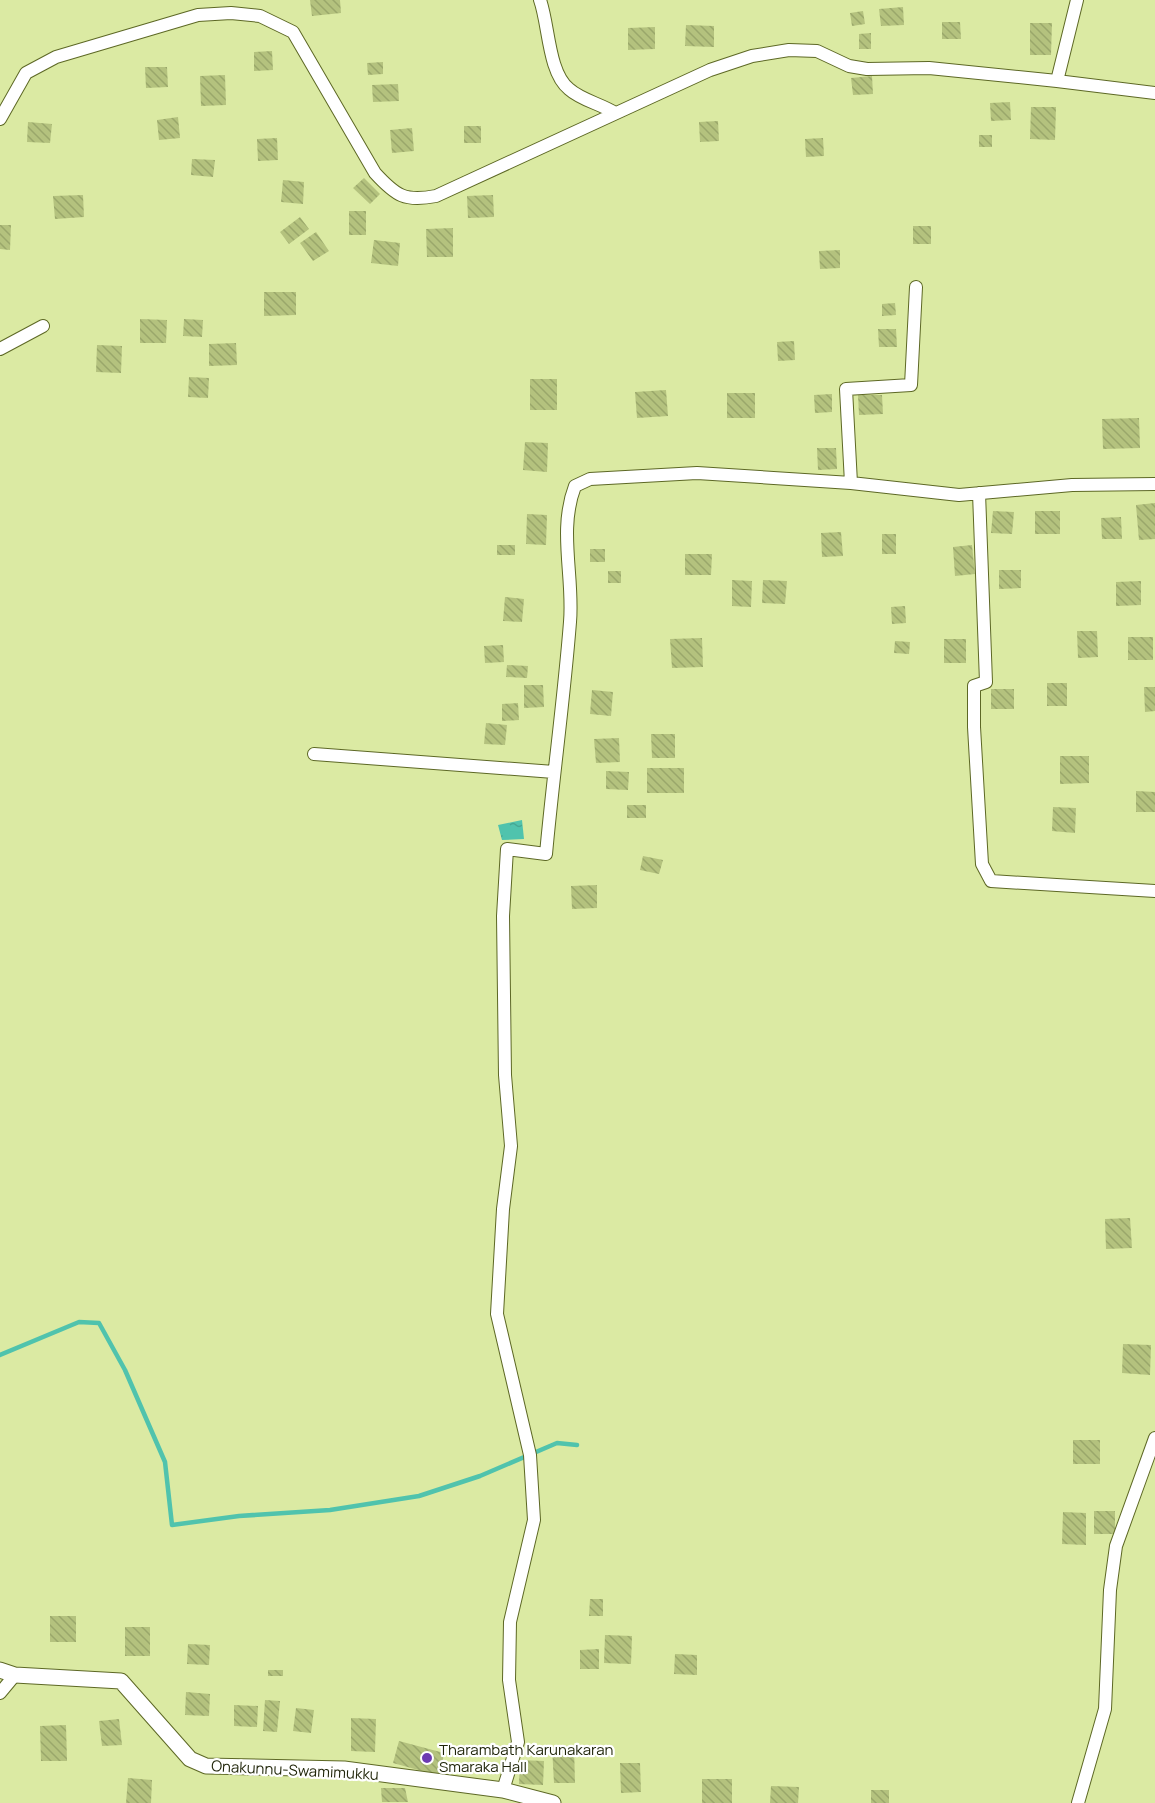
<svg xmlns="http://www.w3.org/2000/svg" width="1155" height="1803" viewBox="0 0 1155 1803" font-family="Manrope,sans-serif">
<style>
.water{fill:url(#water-ripples)}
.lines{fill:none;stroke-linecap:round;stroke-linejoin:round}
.stream{stroke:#50c3ad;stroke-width:4.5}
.building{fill:url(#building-back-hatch)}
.minor-casing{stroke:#5d6825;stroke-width:14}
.tertiary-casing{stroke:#5d6825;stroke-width:17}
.minor{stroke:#fff;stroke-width:12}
.tertiary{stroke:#fff;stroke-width:15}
.poi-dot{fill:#6c3bb2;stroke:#fff;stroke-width:2}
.labels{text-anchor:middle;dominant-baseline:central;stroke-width:4.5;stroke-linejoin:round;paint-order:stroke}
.poi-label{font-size:15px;fill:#1f2408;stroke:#fff;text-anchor:start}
.street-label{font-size:15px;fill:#1f2408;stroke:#fff}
</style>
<defs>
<pattern id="water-ripples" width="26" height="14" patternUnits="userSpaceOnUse" patternTransform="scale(1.5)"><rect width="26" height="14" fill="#50c3ad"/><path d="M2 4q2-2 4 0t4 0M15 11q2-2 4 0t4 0" fill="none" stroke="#45a793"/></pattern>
<pattern id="building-back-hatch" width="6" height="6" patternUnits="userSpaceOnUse" patternTransform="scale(1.5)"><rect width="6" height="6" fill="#b4c27e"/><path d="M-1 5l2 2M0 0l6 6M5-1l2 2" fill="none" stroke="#9aa76b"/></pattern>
</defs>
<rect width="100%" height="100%" fill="#dbeaa3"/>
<!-- water -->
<path class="water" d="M522 820 524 839 502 840 498 825Z"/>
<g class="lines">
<!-- stream -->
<path class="stream" d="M0 1355 79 1322 99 1323 125 1370 165 1462 172 1525 239 1516 330 1510 419 1496 480 1476 557 1443 577 1445"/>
</g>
<!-- building -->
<path class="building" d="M310 0H340L341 13 312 16Z
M903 7 904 25 881 26 879 9Z
M863 11 865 24 852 26 850 13Z
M942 22H960L961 39H942Z
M1030 23H1052L1051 55H1030Z
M686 25 714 26V47L685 46Z
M655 27V49L628 50V28Z
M871 33V49H859V34Z
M272 51 273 70 254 71V52Z
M383 62V74L368 75 367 63Z
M145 67H167L168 87 146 88Z
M225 75 226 105 201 106 200 76Z
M872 76 873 94 853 95 851 78Z
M398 84 399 101 373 102 372 85Z
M1010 102 1011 120 991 121 990 103Z
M1031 107H1056L1055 140 1030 139Z
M178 117 180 138 159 140 157 120Z
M718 121 719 141 700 142 699 122Z
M28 122 52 124 50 143 27 142Z
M464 126H481V143H464Z
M412 128 414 151 392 153 390 130Z
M979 135H992V147H979Z
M277 138 278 160 258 161 257 139Z
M823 138 824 156 806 157 805 139Z
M192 159 215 160 213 177 191 175Z
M364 178 380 194 370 204 353 188Z
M283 180 304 182 303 204 281 202Z
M83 195 84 217 55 219 53 196Z
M493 195 494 217 468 218 467 196Z
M349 211H366V235H349Z
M300 217 309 229 289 244 280 232Z
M0 225H11L10 250 0 249Z
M913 226H931V244H913Z
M453 228V257H427L426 229Z
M316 232 329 251 313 261 300 243Z
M374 240 400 243 398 266 371 263Z
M840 250V268L820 269 819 251Z
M264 292H296V315L264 316Z
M895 303 896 315 882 316V304Z
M140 319 167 320 166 343H140Z
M184 319 203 320 202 337 183 336Z
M878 329H896L897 347H879Z
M794 341 795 360 778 361 777 342Z
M236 343 237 365 209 366V344Z
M97 345 122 346 121 373 96 372Z
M189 377 209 378 208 398 188 397Z
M530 379H557V410H530Z
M666 390 668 416 637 418 635 392Z
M727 393H755V418H727Z
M832 394V412L815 413 814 395Z
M858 395H882L883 414 859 415Z
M1139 418 1140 448 1103 449 1102 419Z
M525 442 548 443 547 472 523 470Z
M817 448H836L837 469 818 470Z
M1155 503V539L1139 540 1136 505Z
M993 511 1014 512 1012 534 991 533Z
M1035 511H1060V534H1035Z
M527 514 547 515 546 545 526 544Z
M1121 517 1122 539H1102L1101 518Z
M841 532 843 556 822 557 821 533Z
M882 534H896V554H882Z
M497 545H515V555H497Z
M972 545 975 574 955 576 953 547Z
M590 549H605V562H590Z
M685 554H712L711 575H685Z
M999 570H1021V588L999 589Z
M608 571H621V583H608Z
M732 580 752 581 751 607 732 606Z
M763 580 787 581 785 604 762 603Z
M1141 581V605L1116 606V582Z
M505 597 524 599 522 622 503 621Z
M905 606 906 623 892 624 891 607Z
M1077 631H1097L1098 657 1078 658Z
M1128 637H1153V660H1128Z
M702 638 703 667 672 668 670 639Z
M944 639H966V663H944Z
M895 641 910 642 909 654 894 653Z
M503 645 504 662 485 663 484 646Z
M507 665 528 666 527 678 506 677Z
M1047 683H1067V706H1047Z
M524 685H543L544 707 524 708Z
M1144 687H1155V711L1145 712Z
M991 689H1014V709H991Z
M592 690 613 692 611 716 590 714Z
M518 703 519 720 502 721V704Z
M486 723 507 725 505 745 484 744Z
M651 734H675V758H652Z
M619 738 620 762 596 763 594 739Z
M1060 756H1089V783L1060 784Z
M647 768H684V793H647Z
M606 771 629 772 628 790 606 789Z
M1136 791 1155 792V812H1136Z
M627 805H646V818H627Z
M1053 807 1076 808 1075 833 1052 831Z
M643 856 663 860 659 874 640 870Z
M597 885V908L572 909 571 886Z
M1130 1218 1132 1248 1106 1249 1105 1219Z
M1123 1344 1151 1345 1150 1375 1122 1373Z
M1073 1440H1100V1464H1073Z
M1094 1511H1115V1534H1094Z
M1063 1512 1086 1513V1545L1062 1544Z
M590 1599H603V1616H589Z
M50 1616H76V1642H50Z
M125 1627H150V1656H125Z
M605 1635 632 1636 631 1664 604 1663Z
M188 1644 210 1645 209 1665 187 1664Z
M599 1649V1669H580V1650Z
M675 1654 697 1655V1675L674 1674Z
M268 1670H283V1676H268Z
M186 1692 210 1694 209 1716 185 1715Z
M265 1700 280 1701 277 1732 263 1731Z
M234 1705 258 1706 257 1727 234 1726Z
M296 1708 314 1710 311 1733 293 1731Z
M351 1718 376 1719 375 1752 351 1751Z
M119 1719 122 1745 102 1746 99 1721Z
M66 1725 67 1761H41L40 1726Z
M399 1741 444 1753 440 1776 393 1763Z
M574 1746 575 1783H554L552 1747Z
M520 1760 544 1761 543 1785 519 1784Z
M620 1763H640L641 1792 621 1793Z
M128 1778 152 1780 151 1803H126Z
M702 1779H732V1803H702Z
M771 1786 799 1787 798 1803H770Z
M381 1788H405L408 1802H382Z
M871 1790H889V1803H871Z"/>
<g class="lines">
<defs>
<path id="minor" d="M540 0C549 25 548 72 569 89 581 100 601 104 615 113
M1057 81 1155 93
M0 119 26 73 56 57 198 15 231 13 260 16 293 32 375 173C396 196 405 202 436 196L710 70 752 56 789 50 817 51 849 66 867 69 929 68 1057 81 1077 0
M916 287 911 385 846 389 851 483 959 495 1072 485 1155 484
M0 349 43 326
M979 493 986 682 974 686V727L982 864 991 881 1155 891
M314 754 554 772
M0 1693 15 1675
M503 1790 518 1742 509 1680 510 1622 534 1520 530 1455 497 1314 503 1209 511 1146 505 1075 503 916 507 849 546 854C553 777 564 699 570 622 574 577 558 530 575 486L590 479 697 473 851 483
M1078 1803 1105 1709 1110 1590 1116 1546 1155 1438"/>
<path id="tertiary" d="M0 1670 15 1675 121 1681 190 1759 206 1766 344 1769 503 1790 553 1803"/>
</defs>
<!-- minor casing -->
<use href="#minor" class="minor-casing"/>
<!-- tertiary casing -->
<use href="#tertiary" class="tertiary-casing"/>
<!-- minor -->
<use href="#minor" class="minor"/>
<!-- tertiary -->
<use href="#tertiary" class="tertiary"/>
</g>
<!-- markers -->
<circle class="poi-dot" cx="427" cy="1758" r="6"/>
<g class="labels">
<!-- poi labels -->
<g class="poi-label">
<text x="439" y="1749">Tharambath Karunakaran<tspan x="439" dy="17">Smaraka Hall</tspan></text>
</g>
<!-- street labels -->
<g class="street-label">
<text transform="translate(295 1770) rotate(3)">Onakunnu-Swamimukku</text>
</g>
</g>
</svg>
